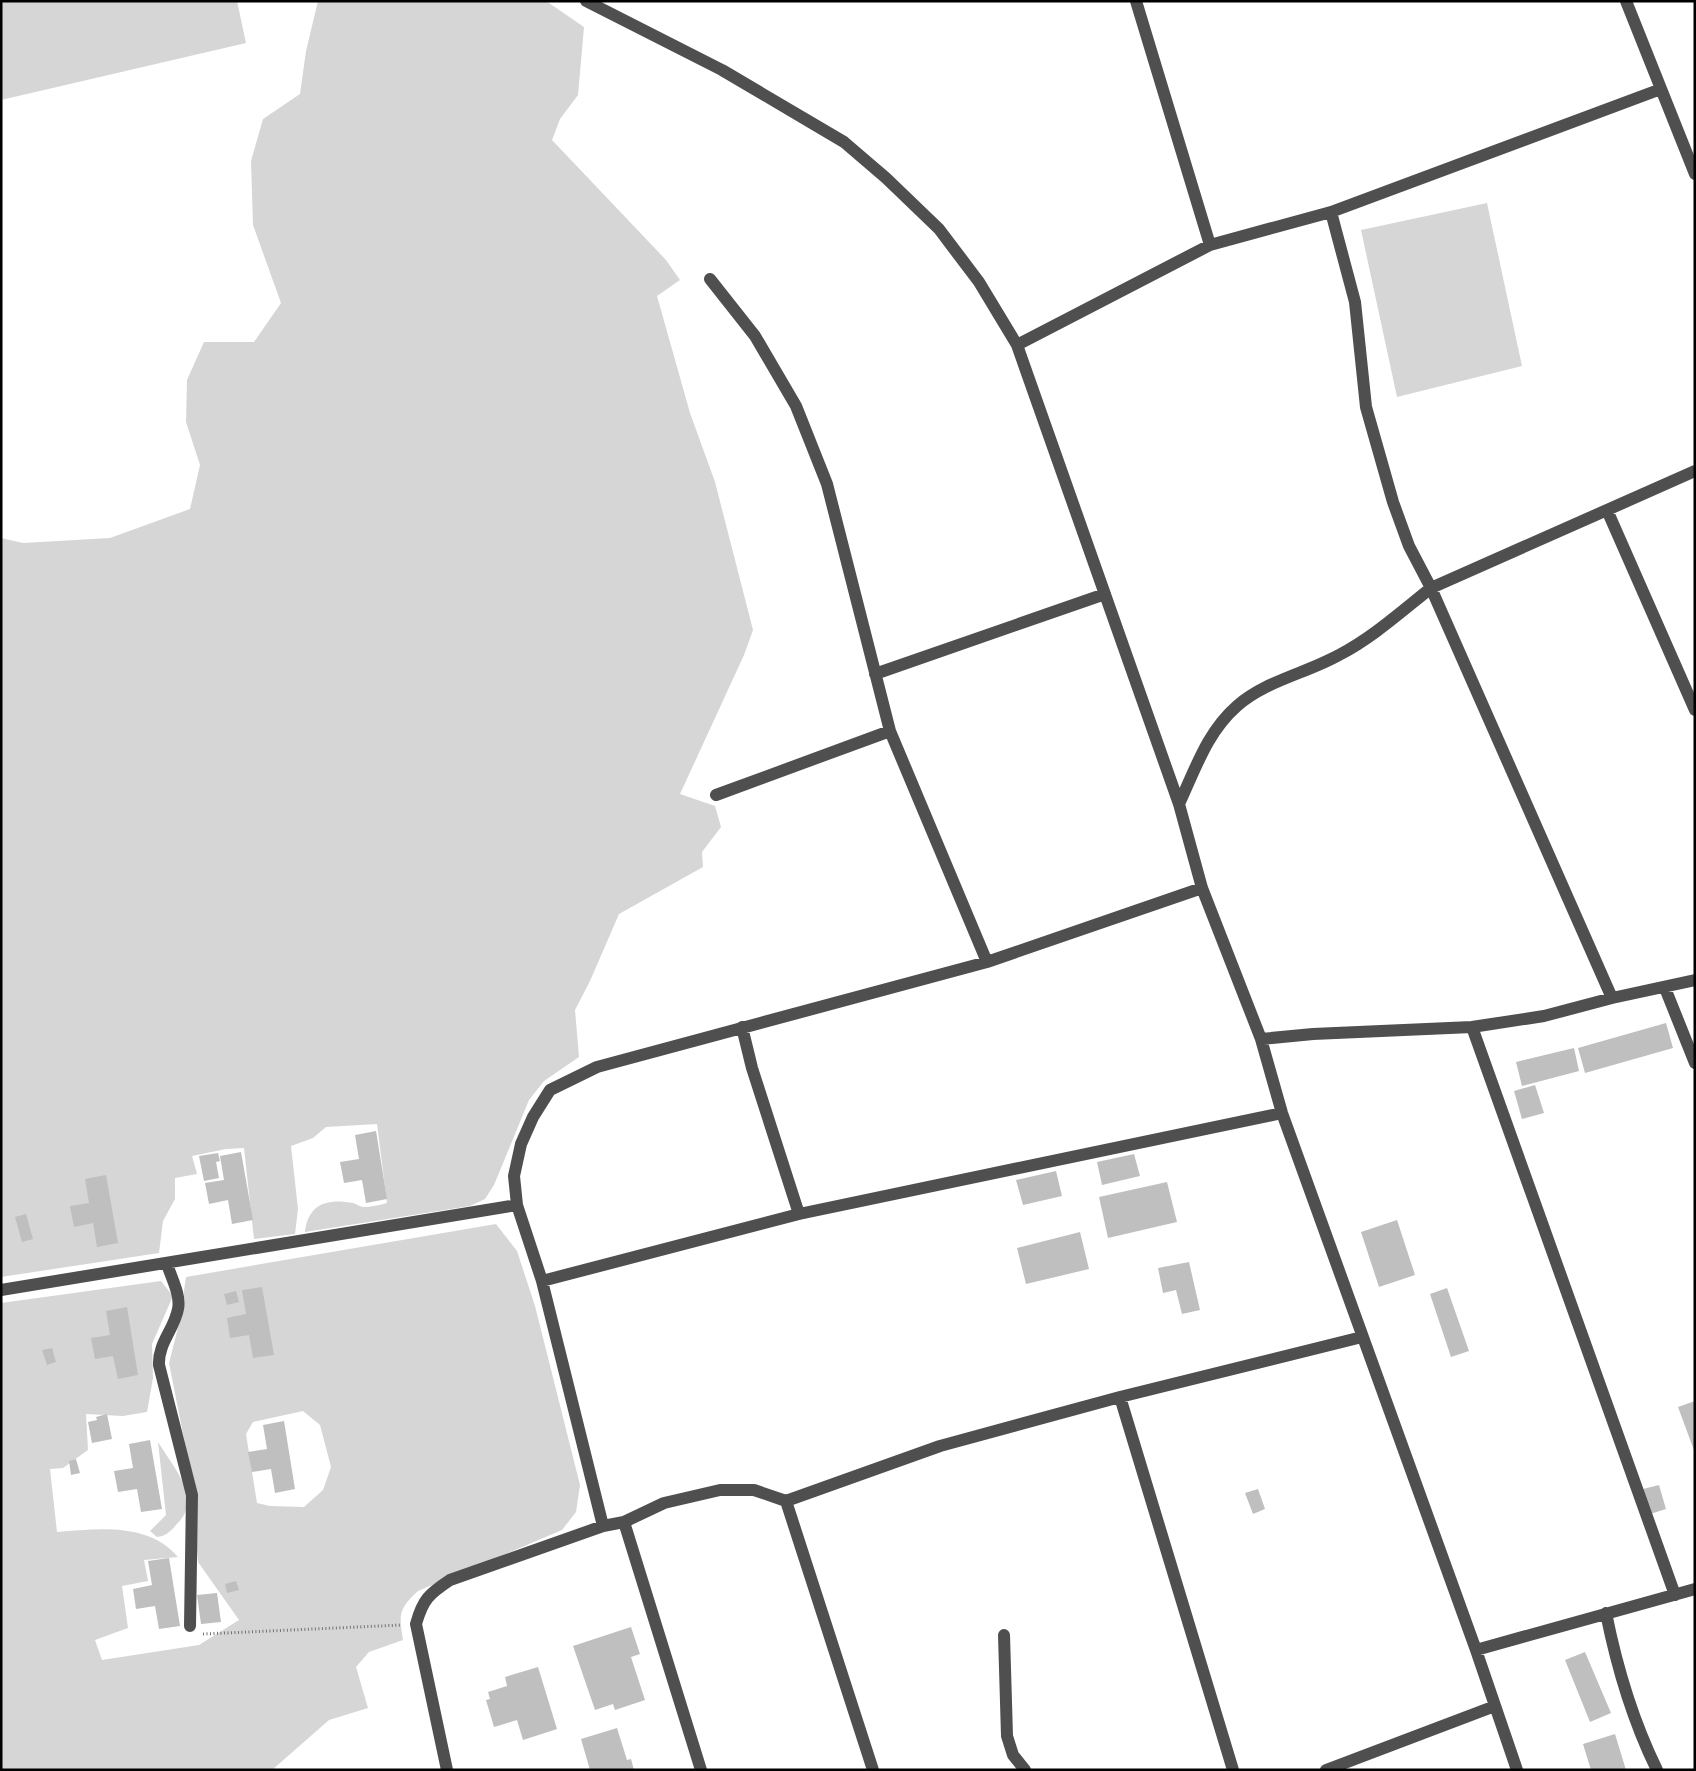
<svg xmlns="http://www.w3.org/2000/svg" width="1696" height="1771" viewBox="0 0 1696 1771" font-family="'Exo 2',sans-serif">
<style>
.green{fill:#d6d6d6;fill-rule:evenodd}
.building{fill:#bfbfbf}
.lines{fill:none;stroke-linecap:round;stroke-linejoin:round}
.path{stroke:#717171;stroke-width:3;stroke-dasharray:1 2.5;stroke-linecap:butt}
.minor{stroke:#4f4f4f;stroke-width:12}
</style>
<rect width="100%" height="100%" fill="#fff"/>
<!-- green -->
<path class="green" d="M1 1H237L246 43 1 100Z
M318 1H546L584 27 578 95 560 119 552 140 666 260 680 280 657 296 690 413 715 482 753 630 744 655 680 794 715 806 721 827 702 852 703 867 619 914 590 981 575 1010 579 1057 544 1081 529 1100 494 1185 485 1199 470 1206 305 1232C308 1204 327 1198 353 1203 357 1204 360 1207 364 1207 371 1207 380 1205 387 1203L377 1124 326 1127 313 1138 291 1146 298 1209 295 1234 254 1239 244 1148 226 1149 192 1156 197 1174 175 1178V1199L163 1221 159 1253 1 1277V538L23 543 110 538 190 509 200 465 186 422 187 380 204 342H254L281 303 253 225 251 161 263 119 300 94 306 51Z
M1487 203 1522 366 1397 397 1361 230Z
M496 1224 517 1251 535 1306 580 1485 576 1512 562 1530 418 1591C398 1609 399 1615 403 1640L369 1652 356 1667 368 1708 329 1720 272 1770H1V1303L161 1281 173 1296 152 1344 153 1378 147 1412 123 1416 86 1414 88 1450 63 1468 50 1469 57 1532C98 1529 148 1522 178 1557L144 1560 148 1581 122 1586 128 1628 95 1640 102 1660 199 1645 239 1620 198 1562 189 1464 169 1363 179 1324 186 1277ZM303 1411 320 1425 331 1467 323 1490 304 1507 270 1506 257 1503 246 1434 253 1422Z
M158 1442C173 1467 204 1499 176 1525 170 1532 166 1536 157 1537L150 1531 166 1515Z"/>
<!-- building -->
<path class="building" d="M1666 1023 1673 1048 1585 1073 1578 1048Z
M1574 1048 1579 1071 1522 1086 1516 1062Z
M1535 1085 1544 1113 1522 1119 1514 1091Z
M376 1131 387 1199 366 1203 362 1180 344 1183 340 1162 359 1159 355 1135Z
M241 1152 253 1220 232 1224 228 1200 209 1204 205 1183 224 1180 220 1156Z
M218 1153 220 1161 216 1162 219 1178 204 1181 199 1156Z
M1134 1154 1140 1176 1102 1185 1097 1162Z
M1056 1171 1062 1196 1023 1205 1016 1180Z
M106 1175 118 1243 97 1247 93 1223 74 1227 70 1206 89 1203 85 1179Z
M1167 1182 1177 1222 1108 1238 1099 1197Z
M26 1214 33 1239 22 1242 15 1217Z
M1397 1220 1415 1275 1379 1287 1361 1232Z
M1080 1232 1089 1269 1026 1284 1017 1248Z
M1189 1262 1200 1310 1182 1314 1176 1290 1163 1293 1158 1268Z
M262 1287 274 1355 253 1358 249 1335 230 1338 227 1318 246 1314 242 1290Z
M1447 1288 1469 1351 1451 1357 1430 1294Z
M236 1291 239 1302 227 1305 224 1294Z
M127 1307 138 1375 118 1379 113 1356 95 1359 91 1338 110 1335 106 1311Z
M52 1348 56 1362 47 1365 42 1350Z
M1695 1401V1453L1678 1407Z
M107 1414 112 1439 92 1443 88 1422 97 1420 96 1417Z
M284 1421 295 1489 275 1493 271 1469 252 1472 248 1452 267 1449 263 1425Z
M150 1440 162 1509 141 1512 137 1489 118 1492 114 1471 133 1468 129 1444Z
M76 1459 80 1473 71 1475 69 1461Z
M1659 1485 1666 1509 1650 1514 1643 1489Z
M1258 1489 1265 1509 1253 1514 1245 1493Z
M169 1558 180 1626 159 1629 155 1606 136 1609 133 1589 152 1585 148 1561Z
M236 1581 239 1590 227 1593 225 1584Z
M217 1593 221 1622 201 1624 197 1595Z
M631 1627 640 1654 631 1657 645 1700 615 1710 613 1704 595 1710 573 1646Z
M1585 1652 1611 1713 1590 1722 1565 1660Z
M538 1667 557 1729 523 1740 517 1720 494 1727 486 1700 490 1699 488 1692 507 1686 505 1677Z
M617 1728 627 1760 631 1759 634 1770H590L581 1739Z
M1615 1734 1626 1770H1591L1583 1744Z"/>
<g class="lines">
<!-- path -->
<path class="path" d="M203 1634 402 1625"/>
<!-- minor -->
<path class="minor" d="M586 1 722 70 844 142 886 178 939 229 979 282 1017 345 1179 804 1202 888 1261 1039 1282 1113 1476 1650 1517 1770
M1626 1 1695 174
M1210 245 1331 212 1661 89
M710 279 755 336 796 406 827 484 890 731 987 962
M1017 345 1210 245 1136 1
M1607 510 1695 710
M875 674 1105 594
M716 795 890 731
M1179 804C1195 770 1207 732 1237 706 1265 681 1307 673 1339 655 1372 638 1402 611 1431 588L1409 546 1393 502 1366 407 1355 302 1331 212
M1665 988 1695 1063
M1612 998 1431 588 1695 471
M742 1027 752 1068 799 1214
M1472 1027 1675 1595
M1261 1039 1313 1034 1472 1027 1544 1016 1612 998 1695 980
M167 1264C171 1277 181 1295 178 1309 174 1330 158 1343 159 1365L192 1495 190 1626
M542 1281 799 1214 1282 1113
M1 1290 517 1205
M1120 1397 1233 1770
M786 1501 940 1446 1120 1397 1362 1337
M624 1522 701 1770
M603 1526 542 1281 517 1205 514 1176 521 1144 533 1117 550 1090 597 1067 987 962 1202 888
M1606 1613C1617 1668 1632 1719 1657 1770
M1004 1635 1007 1736 1013 1755 1025 1770
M1476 1650 1695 1589
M447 1770 416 1624C423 1599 429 1594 450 1580L603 1526 624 1522 664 1503 720 1490H754L786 1501 873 1770
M1326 1770 1495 1706"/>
</g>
<!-- border -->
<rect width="1696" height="1771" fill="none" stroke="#000000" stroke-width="5"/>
</svg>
